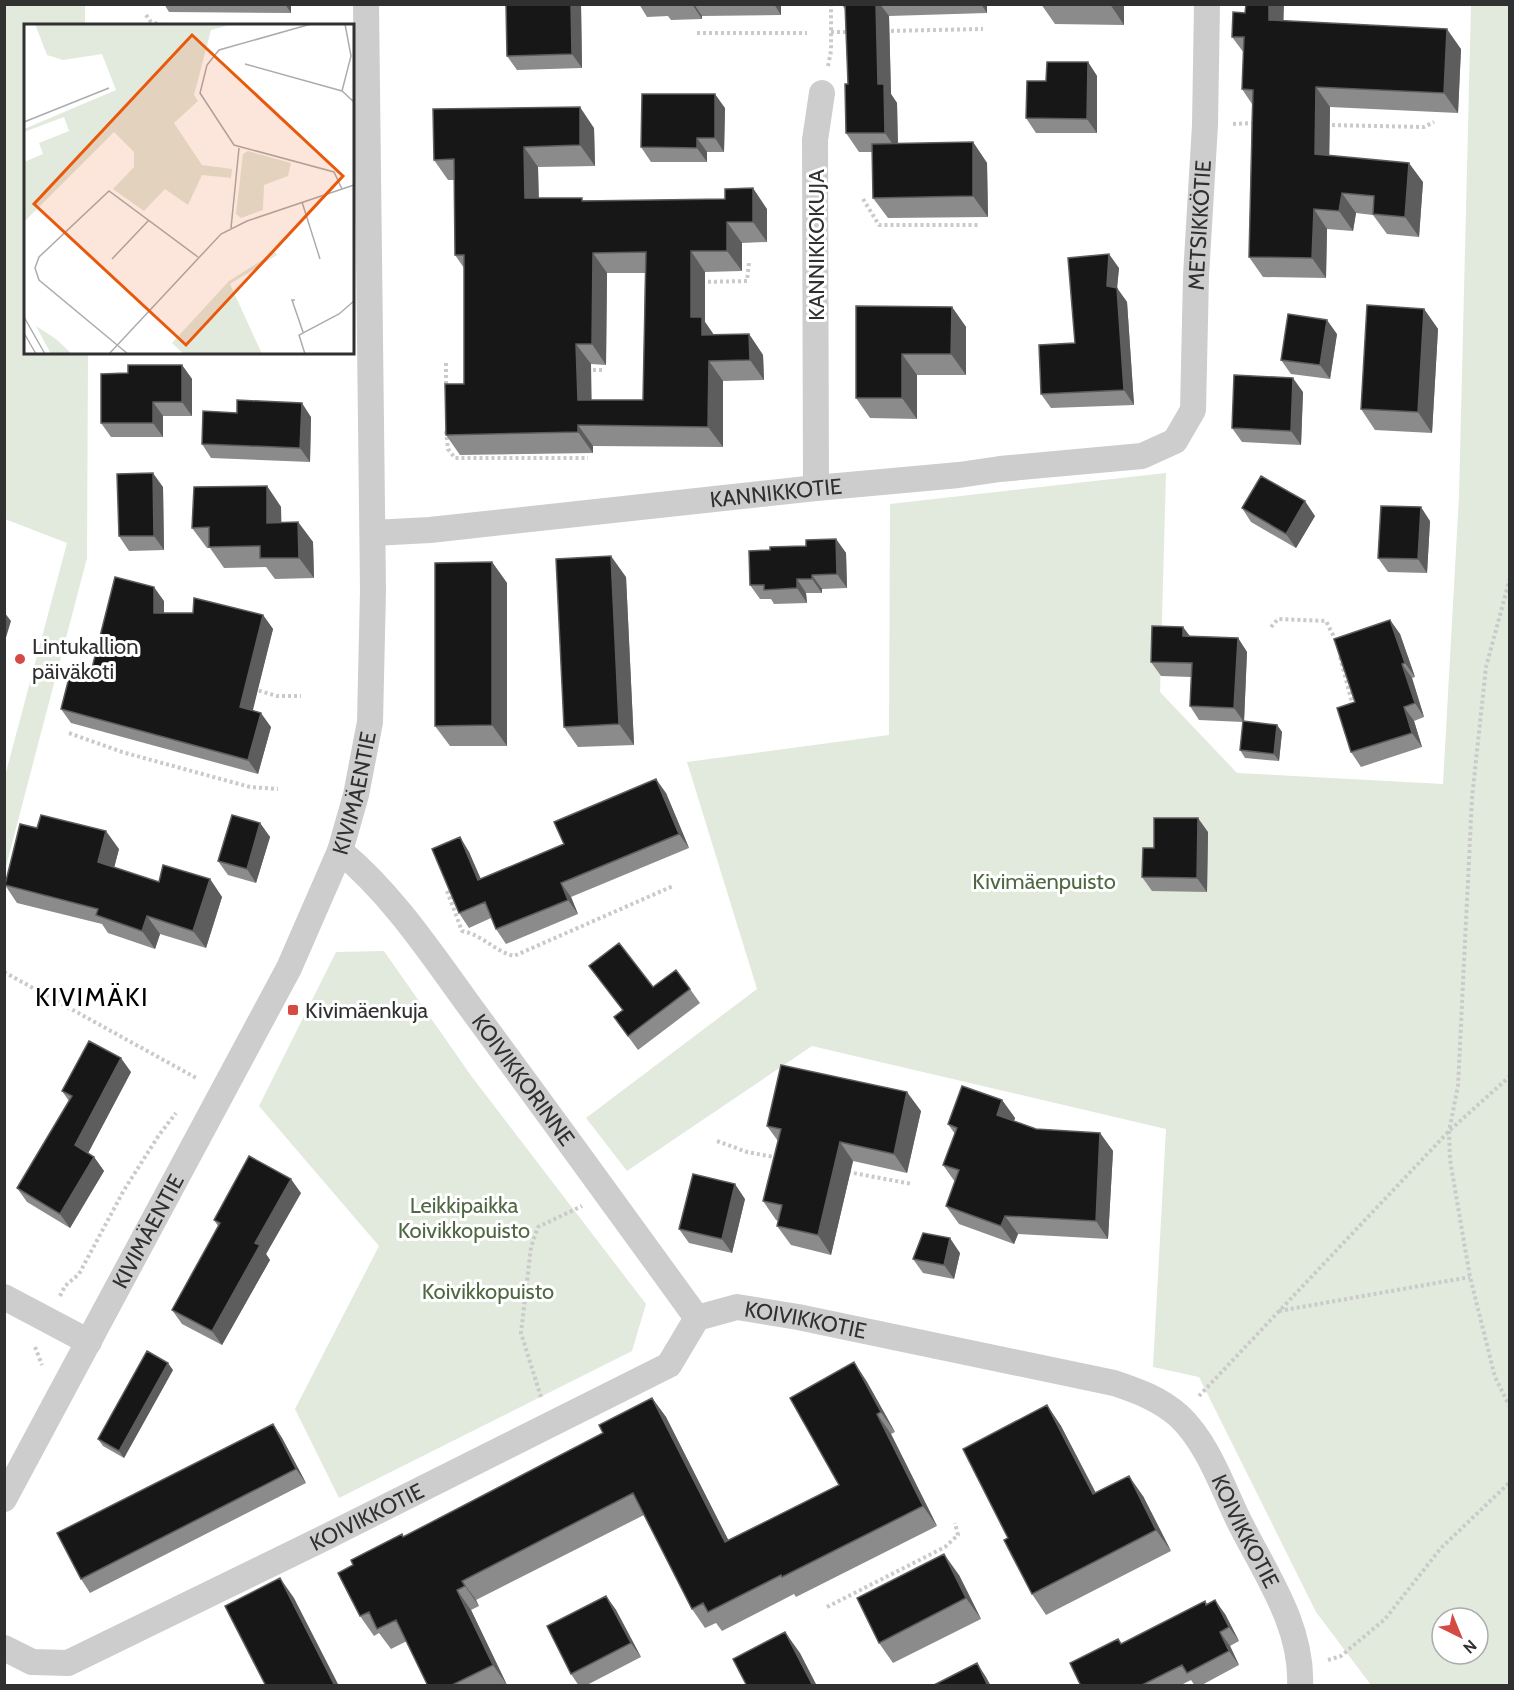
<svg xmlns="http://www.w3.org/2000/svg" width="1514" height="1690" viewBox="0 0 1514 1690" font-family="Cabin,sans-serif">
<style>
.green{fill:#e2e9dd;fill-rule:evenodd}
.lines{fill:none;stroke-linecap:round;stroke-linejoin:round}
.path{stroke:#cacaca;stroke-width:4;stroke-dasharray:3 3;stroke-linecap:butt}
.street{stroke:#cdcdcd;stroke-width:26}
.wall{fill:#8b8b8b;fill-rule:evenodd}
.shaded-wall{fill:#5d5d5d}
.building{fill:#171717;stroke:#5d5d5d;stroke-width:1.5;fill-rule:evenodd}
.poi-dot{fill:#d64a44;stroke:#fff;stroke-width:2}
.labels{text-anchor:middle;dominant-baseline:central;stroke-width:6;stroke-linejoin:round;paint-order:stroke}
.street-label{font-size:22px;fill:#303030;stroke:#fff}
.poi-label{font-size:22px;fill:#303030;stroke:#fff;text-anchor:start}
.park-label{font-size:22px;fill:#4f6841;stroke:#fff}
.quarter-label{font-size:26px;letter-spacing:1.5px;fill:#000;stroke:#fff}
.inset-road{fill:none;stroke:#acacac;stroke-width:1.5}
.view{fill:#e8590c;fill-opacity:0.15;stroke:#e8590c;stroke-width:3}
.inset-edge{fill:none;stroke:#303030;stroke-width:3}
</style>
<rect width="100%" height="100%" fill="#fff"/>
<!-- green -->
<path class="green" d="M5 4 85 5V25L26 26V352L88 353 87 558 5 870V776L67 543 5 519Z
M1471 5H1509V1685H1371L1316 1612 1199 1377 1153 1367 1166 1129 812 1046 627 1171 586 1118 757 989 687 762 889 735 890 504 1166 473 1160 692 1237 773 1443 784 1459 496ZM1442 1618H1478V1654H1442Z
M384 951 472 1077 646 1304 632 1351 339 1498 295 1409 379 1246 259 1106 336 952Z"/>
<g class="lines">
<!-- path -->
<path class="path" d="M146 15 151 22 166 26
M885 31 983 29
M831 32H850
M697 33H807
M828 66 831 51V4
M1233 124 1255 123
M1326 125 1424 127 1434 122
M863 199 879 225H979
M702 282 747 281 749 263
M446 363V388
M587 370H605
M446 431 448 449 455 458H588
M1510 578 1486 667 1472 798 1458 1086 1449 1131 1450 1160 1470 1277 1495 1377 1510 1407
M1271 627 1278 619 1326 621 1336 641
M1340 657 1353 706
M253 689 277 696H301
M69 733 122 752 250 787 278 789
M447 891 462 931C483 935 494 951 514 956L673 886
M4 972 198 1079
M717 1141 747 1152 779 1158
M848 1172 912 1184
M60 1296 65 1286 79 1274 124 1190 159 1135 176 1113
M1279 1311 1470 1277
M35 1347 42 1365
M1199 1396 1449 1131 1510 1076
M541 1397 521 1333 531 1247 538 1227 582 1206
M827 1607 945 1547 958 1535 955 1523
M1328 1660 1341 1656 1385 1619 1441 1548 1510 1482"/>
<!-- street -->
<g class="street">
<path d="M816 488 815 140 822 93"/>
<path id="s1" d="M373 533 430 530 816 488 959 475 1000 469 1142 456 1175 441 1193 410 1196 276 1205 125 1207 4"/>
<path id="s2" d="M340 851C397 898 438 964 482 1023 554 1121 626 1220 697 1318"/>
<path d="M4 1297 89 1342"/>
<path id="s3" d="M4 1499 289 968 340 851 356 795 370 722 373 590 366 4"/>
<path id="s4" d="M4 1648 32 1662 68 1663 320 1540 669 1365 697 1318 737 1307 798 1317 1114 1383C1138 1391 1160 1399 1179 1416 1207 1442 1222 1486 1238 1519 1264 1572 1303 1625 1300 1686"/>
</g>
</g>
<!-- wall -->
<path class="wall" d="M164 4H291V13L169 12Z
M581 4 582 68 517 70 507 56Z
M639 4H781V15L702 16V19L671 20 668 16 647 17Z
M841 4H987V13L889 16 891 94 897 103 898 144 973 142 987 163 988 217 888 218 873 198 872 152H859L846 133 848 84 845 9Z
M1041 4H1124V25L1055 24Z
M1284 21 1461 49 1458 113 1330 107 1329 156 1423 182 1419 237 1387 234 1373 215 1356 213 1353 231 1327 229 1326 278 1263 277 1249 257 1252 104 1242 89 1244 53 1232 37Z
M1088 62 1097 76V133H1036L1026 118 1046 81Z
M725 108 724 152H707V162H651L641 147Z
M594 128 595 166 538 167 539 198 767 209V242L742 243V271L705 272V322L714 335 749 334 763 355 764 380 723 381V447L593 446V453L460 455 446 435 464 384V268L455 255V180H448L434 160ZM607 273H645L643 400H591V364L606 365Z
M1119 268 1117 288 1127 302 1134 405 1051 408 1041 394 1075 343Z
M952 307 966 327V375H917V419L870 418 856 398Z
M1424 309 1438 329 1432 433 1375 430 1361 409Z
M1337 334 1330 379 1291 374 1281 360Z
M182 365 192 379V416H163V437H111L101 423 128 373Z
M1303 392 1301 445 1242 442 1232 428Z
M311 417 310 462 211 458 202 444Z
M267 486 281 507V522H298L313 542 314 578 275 579 266 567 224 568 210 548H207L192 528Z
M163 487 164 550 129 551 119 536Z
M1242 508 1315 516 1296 548 1251 522Z
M1430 521 1427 573 1388 572 1378 558Z
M836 539 846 553 847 588 822 589V593H806L807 603 774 604 771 599H760L750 585 806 546Z
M492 562 507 583V746H450L435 726Z
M626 577 634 745 578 747 564 727Z
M164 601V613L263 615 273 629 252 711 271 727 258 774 71 723 61 709 92 668Z
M1390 620 1400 634 1415 677 1412 678 1424 717 1414 721 1422 747 1361 767 1351 752 1355 702Z
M1183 627 1190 636 1238 638 1247 652 1244 721 1277 725 1282 732 1279 761 1245 758 1240 750 1243 722 1199 720 1190 706 1191 677 1161 676 1151 662Z
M666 793 689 848 571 897 578 914 506 944 496 929 491 918 469 928 459 913 460 837 469 852 481 879 564 844Z
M260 823 270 837 256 883 228 875 218 861Z
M1208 832 1207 892 1152 891 1142 877 1154 848Z
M119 849 114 867 159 882 210 879 222 897 206 948 160 934 155 949 108 933 102 924 17 903 5 885Z
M589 966 653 987 690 989 700 1003 638 1050 614 1017 623 1010Z
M131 1072 88 1153 94 1157 104 1171 70 1228 27 1202 17 1188 69 1101 62 1091Z
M1002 1100 1015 1118 1014 1121 1036 1129 1100 1133 1113 1151 1108 1239 1018 1234 1014 1244 959 1224 946 1206 955 1182 943 1165 955 1134 948 1124Z
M921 1111 907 1173 853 1161 831 1255 791 1245 777 1226 778 1221 776 1220 763 1201 778 1141 767 1126Z
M301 1193 266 1254 270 1260 222 1345 182 1324 172 1310 218 1226 214 1220Z
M745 1199 732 1253 689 1243 679 1229Z
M960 1253 954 1279 923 1273 913 1259Z
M854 1362 867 1382 895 1432 891 1434 937 1526 796 1597 794 1594 722 1631 716 1623 705 1628 692 1609 644 1515 476 1600 479 1606 471 1610 507 1685 506 1686H428L407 1641 391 1649 379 1633 374 1636 360 1616 353 1565 403 1537 603 1433 652 1398 666 1417 728 1540 839 1485Z
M173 1370 124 1458 103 1446 98 1439Z
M1047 1405 1061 1426 1096 1493 1143 1496 1171 1551 1046 1615 1032 1594Z
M273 1424 282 1438 306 1483 90 1593 81 1579Z
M959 1575 981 1619 893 1663 879 1643Z
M606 1596 616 1610 641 1657 585 1686H579L571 1674Z
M1205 1601 1207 1604 1225 1614 1239 1641 1230 1646 1239 1665 1200 1686H1195L1191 1680 1179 1686H1081L1121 1644Z"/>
<!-- shaded-wall -->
<path class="shaded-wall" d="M285 4H291V13Z
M571 4H581L582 68 572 54Z
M692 4H694L702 16V19Z
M774 4H781V15Z
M876 4H880L889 16 891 94 897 103 898 152 885 133 878 84Z
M981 4H987V13Z
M1110 4H1124V25Z
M1269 4H1284L1283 40 1269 20Z
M1447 29 1461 49 1458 113 1444 93Z
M1088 62 1097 76V133L1087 119Z
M1316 87 1330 107 1329 174 1315 154Z
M715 94 725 108 724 152 715 138Z
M580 107 594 128 595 166 580 145Z
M697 138 707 152V162L697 148Z
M973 142 987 163 988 217 973 196Z
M524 147 538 167 539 219 525 198Z
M1409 163 1423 182 1419 237 1405 217Z
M753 188 767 209V242L753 222Z
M1342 193 1356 213 1353 231 1339 211Z
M1314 209 1327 229 1326 278 1312 258Z
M727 222 742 243V271L727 251Z
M691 251 705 272V322L716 338 702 335 691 317Z
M593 253 607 273 606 365 592 344Z
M1109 254 1119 268 1117 288 1127 302 1134 405 1124 390 1107 286Z
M952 307 966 327V375L951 354Z
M1424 309 1438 329 1432 433 1418 412Z
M1327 320 1337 334 1330 379 1320 365Z
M749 334 763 355 764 380 750 360Z
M576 344 591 364 592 420 578 400Z
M902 354 917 375V419L902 398Z
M709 361 723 381V447L708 427Z
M182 365 192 379V416L182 402Z
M1293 378 1303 392 1301 445 1291 431Z
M153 402 163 416V437L153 423Z
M302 403 311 417 310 462 300 448Z
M578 425 593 446V453L578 432Z
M153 473 163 487 164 550 154 536Z
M267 486 281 507 282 544 267 523Z
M1305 501 1315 516 1296 548 1286 534Z
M1421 507 1430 521 1427 573 1418 559Z
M298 522 313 542 314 578 299 558Z
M836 539 846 553 847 588 837 574Z
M611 556 626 577 634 745 619 724Z
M492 562 507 583V746L492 725Z
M812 575 822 589V593L812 579Z
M797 579 806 593 807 603 797 588Z
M154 587 164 601V627L154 613Z
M4 612 11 621 4 644Z
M263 615 273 629 250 722 240 707Z
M1390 620 1400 634 1415 677 1405 663Z
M1183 627 1193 641 1183 636Z
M1238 638 1247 652 1244 722 1234 708Z
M1402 664 1412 678 1424 717 1415 703Z
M1404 707 1414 721 1422 747 1412 733Z
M261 713 271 727 258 774 248 760Z
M1277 725 1282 732 1279 761 1274 754Z
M656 779 666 793 689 848 679 834Z
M1198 818 1208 832 1207 892 1197 878Z
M260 823 270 837 256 883 247 869Z
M106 831 119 849 111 880 98 862Z
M460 837 469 852 487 894 478 880Z
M210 879 222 897 206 948 193 931Z
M561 883 571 897 578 914 568 900Z
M147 916 160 934 155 949 142 931Z
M121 1058 131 1072 85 1159 75 1145Z
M907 1092 921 1111 907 1173 894 1154Z
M1002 1100 1015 1118 1010 1133 997 1115Z
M1100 1133 1113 1151 1108 1239 1096 1221Z
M840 1142 853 1161 831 1255 818 1235Z
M94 1157 104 1171 70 1228 60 1214Z
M291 1179 301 1193 266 1254 270 1260 222 1345 212 1331 255 1243Z
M735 1184 745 1199 732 1253 722 1239Z
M1005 1216 1018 1234 1014 1244 1001 1226Z
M950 1238 960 1253 954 1279 944 1265Z
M854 1362 867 1382 895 1432 881 1412Z
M168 1363 173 1370 124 1458 119 1451Z
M652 1398 666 1417 739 1561 725 1542Z
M1047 1405 1061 1426 1107 1515 1093 1494Z
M877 1414 891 1434 937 1526 923 1506Z
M273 1424 282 1438 306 1483 296 1469Z
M1129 1476 1143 1496 1171 1551 1156 1530Z
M944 1554 959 1575 981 1619 966 1598Z
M280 1578 294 1598 339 1686H335Z
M462 1581 476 1600 479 1606 465 1586Z
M457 1590 471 1610 507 1685 493 1665Z
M606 1596 616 1610 641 1657 631 1643Z
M1215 1600 1225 1614 1239 1641 1229 1627Z
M785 1632 800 1653 817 1686H813Z
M1220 1632 1230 1646 1239 1665 1229 1651Z
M977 1663 986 1677 991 1686H988Z"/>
<!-- building -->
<path class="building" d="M506 4H571L572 54 507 56Z
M845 4H876L878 84H884L885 133H846L845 84H848Z
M1246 4H1269V20L1447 29 1444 93 1316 87 1315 154 1409 163 1405 217 1373 214 1374 196 1342 193 1339 211 1314 209 1312 258 1249 257 1253 90 1242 89 1244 37H1232L1233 12 1245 13Z
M1047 62H1088L1087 119 1026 118 1027 81H1046Z
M642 94H715V138H697V148L641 147Z
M580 107V145L524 147 525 198H582V201L725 199V189L753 188V222H727V251H691V317H702V335L749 334 750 360 709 361 708 427 578 425V432L446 435 445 384H464V255H455L454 159 434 160 433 109ZM646 252 643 400H578L576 344H592L593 253Z
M973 142V196L873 198 872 144Z
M1109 254 1107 286 1117 288 1124 390 1041 394 1039 345 1075 343 1068 258Z
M1367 305 1424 309 1418 412 1361 409Z
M856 306 952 307 951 354H902V398H856Z
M1288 314 1327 320 1320 365 1281 360Z
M128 365H182V402H153V423H101V374L128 373Z
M1234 375 1293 378 1291 431 1232 428Z
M237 400 302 403 300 448 202 444 203 411 237 413Z
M153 473 154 536H119L117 474Z
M1261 476 1305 501 1286 534 1242 508Z
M267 486V523L298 522 299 558H260V546L209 547V527L192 528 194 487Z
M1381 506 1421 507 1418 559 1378 558Z
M836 539 837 574 812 575V579H797V588L764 590V585H750L749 551 770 550V547L806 546V540Z
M611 556 619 724 564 727 556 559Z
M492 562V725L435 726V563Z
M115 577 154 587V613H193L194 598 263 615 240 707 261 713 248 760 61 709 73 662 92 668Z
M1390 620 1405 663 1402 664 1415 703 1404 707 1412 733 1351 752 1337 708 1355 702 1334 639Z
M1152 626 1183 627V636L1238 638 1234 708 1190 706 1192 663 1151 662Z
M1243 721 1277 725 1274 754 1240 750Z
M656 779 679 834 561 883 568 900 496 929 485 902 459 913 432 849 460 837 478 880 564 844 554 822Z
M41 815 106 831 98 862 159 882 163 865 210 879 193 931 147 916 142 931 96 915 98 909 5 885 20 824 37 828Z
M232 815 260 823 247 869 218 861Z
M1154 818H1198L1197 878 1142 877 1143 848H1154Z
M619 943 653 987 676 970 690 989 628 1036 614 1017 623 1010 589 966Z
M89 1041 121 1058 75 1145 94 1157 60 1214 17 1188 72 1096 62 1091Z
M781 1065 907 1092 894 1154 840 1142 818 1235 777 1226 782 1205 763 1201 781 1129 767 1126Z
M962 1086 1002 1100 997 1115 1036 1129 1100 1133 1096 1221 1005 1216 1001 1226 946 1206 959 1170 943 1165 957 1128 948 1124Z
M249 1156 291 1179 255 1243 260 1245 212 1331 172 1310 220 1223 214 1220Z
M693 1174 735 1184 722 1239 679 1229Z
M923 1233 950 1238 944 1265 913 1259Z
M147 1351 168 1363 119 1451 98 1439Z
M854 1362 881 1412 877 1414 923 1506 782 1577 781 1575 708 1612 703 1603 692 1609 633 1493 462 1581 465 1586 457 1590 493 1665 450 1686H428L396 1620 377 1629 369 1612 360 1616 338 1573 353 1565 351 1560 402 1534 403 1537 603 1433 599 1425 652 1398 725 1542 839 1485 790 1398Z
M1047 1405 1093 1494 1129 1476 1156 1530 1032 1594 1004 1540 1008 1538 963 1449Z
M273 1424 296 1469 81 1579 57 1533Z
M944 1554 966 1598 879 1643 857 1598Z
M280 1578 335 1686H266L225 1606Z
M606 1596 631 1643 571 1674 547 1626Z
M1215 1600 1229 1627 1220 1632 1229 1651 1187 1673 1182 1665 1140 1686H1081L1070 1663 1118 1639 1121 1644 1205 1601 1206 1605Z
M785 1632 813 1686H747L733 1659Z
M977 1663 988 1686H932Z"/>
<!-- markers -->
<g class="poi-dot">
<circle cx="20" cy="659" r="6"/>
<rect x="287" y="1004" width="12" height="12" rx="3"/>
</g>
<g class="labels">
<!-- street labels -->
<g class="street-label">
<text stroke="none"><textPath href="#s1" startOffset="1030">METSIKKÖTIE</textPath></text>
<text transform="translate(816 245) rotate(-90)">KANNIKKOKUJA</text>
<text stroke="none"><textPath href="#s1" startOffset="405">KANNIKKOTIE</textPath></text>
<text stroke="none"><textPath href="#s3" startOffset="790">KIVIMÄENTIE</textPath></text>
<text stroke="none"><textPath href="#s2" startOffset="294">KOIVIKKORINNE</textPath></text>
<text stroke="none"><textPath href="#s3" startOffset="304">KIVIMÄENTIE</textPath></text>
<text stroke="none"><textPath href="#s4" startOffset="904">KOIVIKKOTIE</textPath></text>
<text stroke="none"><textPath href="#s4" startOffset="400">KOIVIKKOTIE</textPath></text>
<text stroke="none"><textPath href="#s4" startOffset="1426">KOIVIKKOTIE</textPath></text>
</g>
<!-- poi labels -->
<g class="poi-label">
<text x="32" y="646">Lintukallion<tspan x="32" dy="25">päiväkoti</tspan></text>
<text x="305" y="1010">Kivimäenkuja</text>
</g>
<!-- park labels -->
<g class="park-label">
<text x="1044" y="881">Kivimäenpuisto</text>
<text x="464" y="1205">Leikkipaikka<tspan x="464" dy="25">Koivikkopuisto</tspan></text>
<text x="488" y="1291">Koivikkopuisto</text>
</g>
<!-- quarter labels -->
<g class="quarter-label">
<text x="92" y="997">KIVIMÄKI</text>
</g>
</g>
<!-- overview -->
<g transform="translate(24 24)">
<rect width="330" height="330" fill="#fff"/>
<path d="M11 0H209L187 6 170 71 174 77 150 99 178 141 208 145 207 154 178 151 164 181 141 165 120 187 89 165 110 143V128L90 108 0 198V138L19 130 15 119 45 107 40 93 0 108V105L92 66 78 30 39 36 23 31ZM224 127 267 139 264 152 240 161 239 186 217 194 212 190 219 130ZM251 228 253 231 206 260 238 330H160L148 319 205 257ZM12 302 32 315 48 330H27Z" fill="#e2e9dd"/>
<path class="inset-road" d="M287 0 195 26 183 41 176 69 210 121 310 148 318 165M221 40 318 67 330 78M318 67 327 32 321 0M0 98 85 64M278 178 296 235M207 204 215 124M88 235 125 196M271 276H268L279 308M0 293 21 330M0 309 12 330M85 330 197 210 223 197 330 161M104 330 15 256 11 244 15 233 85 167 174 233M281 330 275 311 315 290 330 277"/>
<path class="view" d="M168 11 319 152 162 321 10 180Z"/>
<rect width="330" height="330" class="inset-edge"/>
</g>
<!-- border -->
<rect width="1514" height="1690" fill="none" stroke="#303030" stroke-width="12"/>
<!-- north arrow -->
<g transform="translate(1460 1636) rotate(137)"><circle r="28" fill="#ffffff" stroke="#acacac" stroke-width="1.5"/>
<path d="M0-4.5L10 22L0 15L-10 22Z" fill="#d64a44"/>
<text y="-9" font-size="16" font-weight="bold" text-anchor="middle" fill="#303030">N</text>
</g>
</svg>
